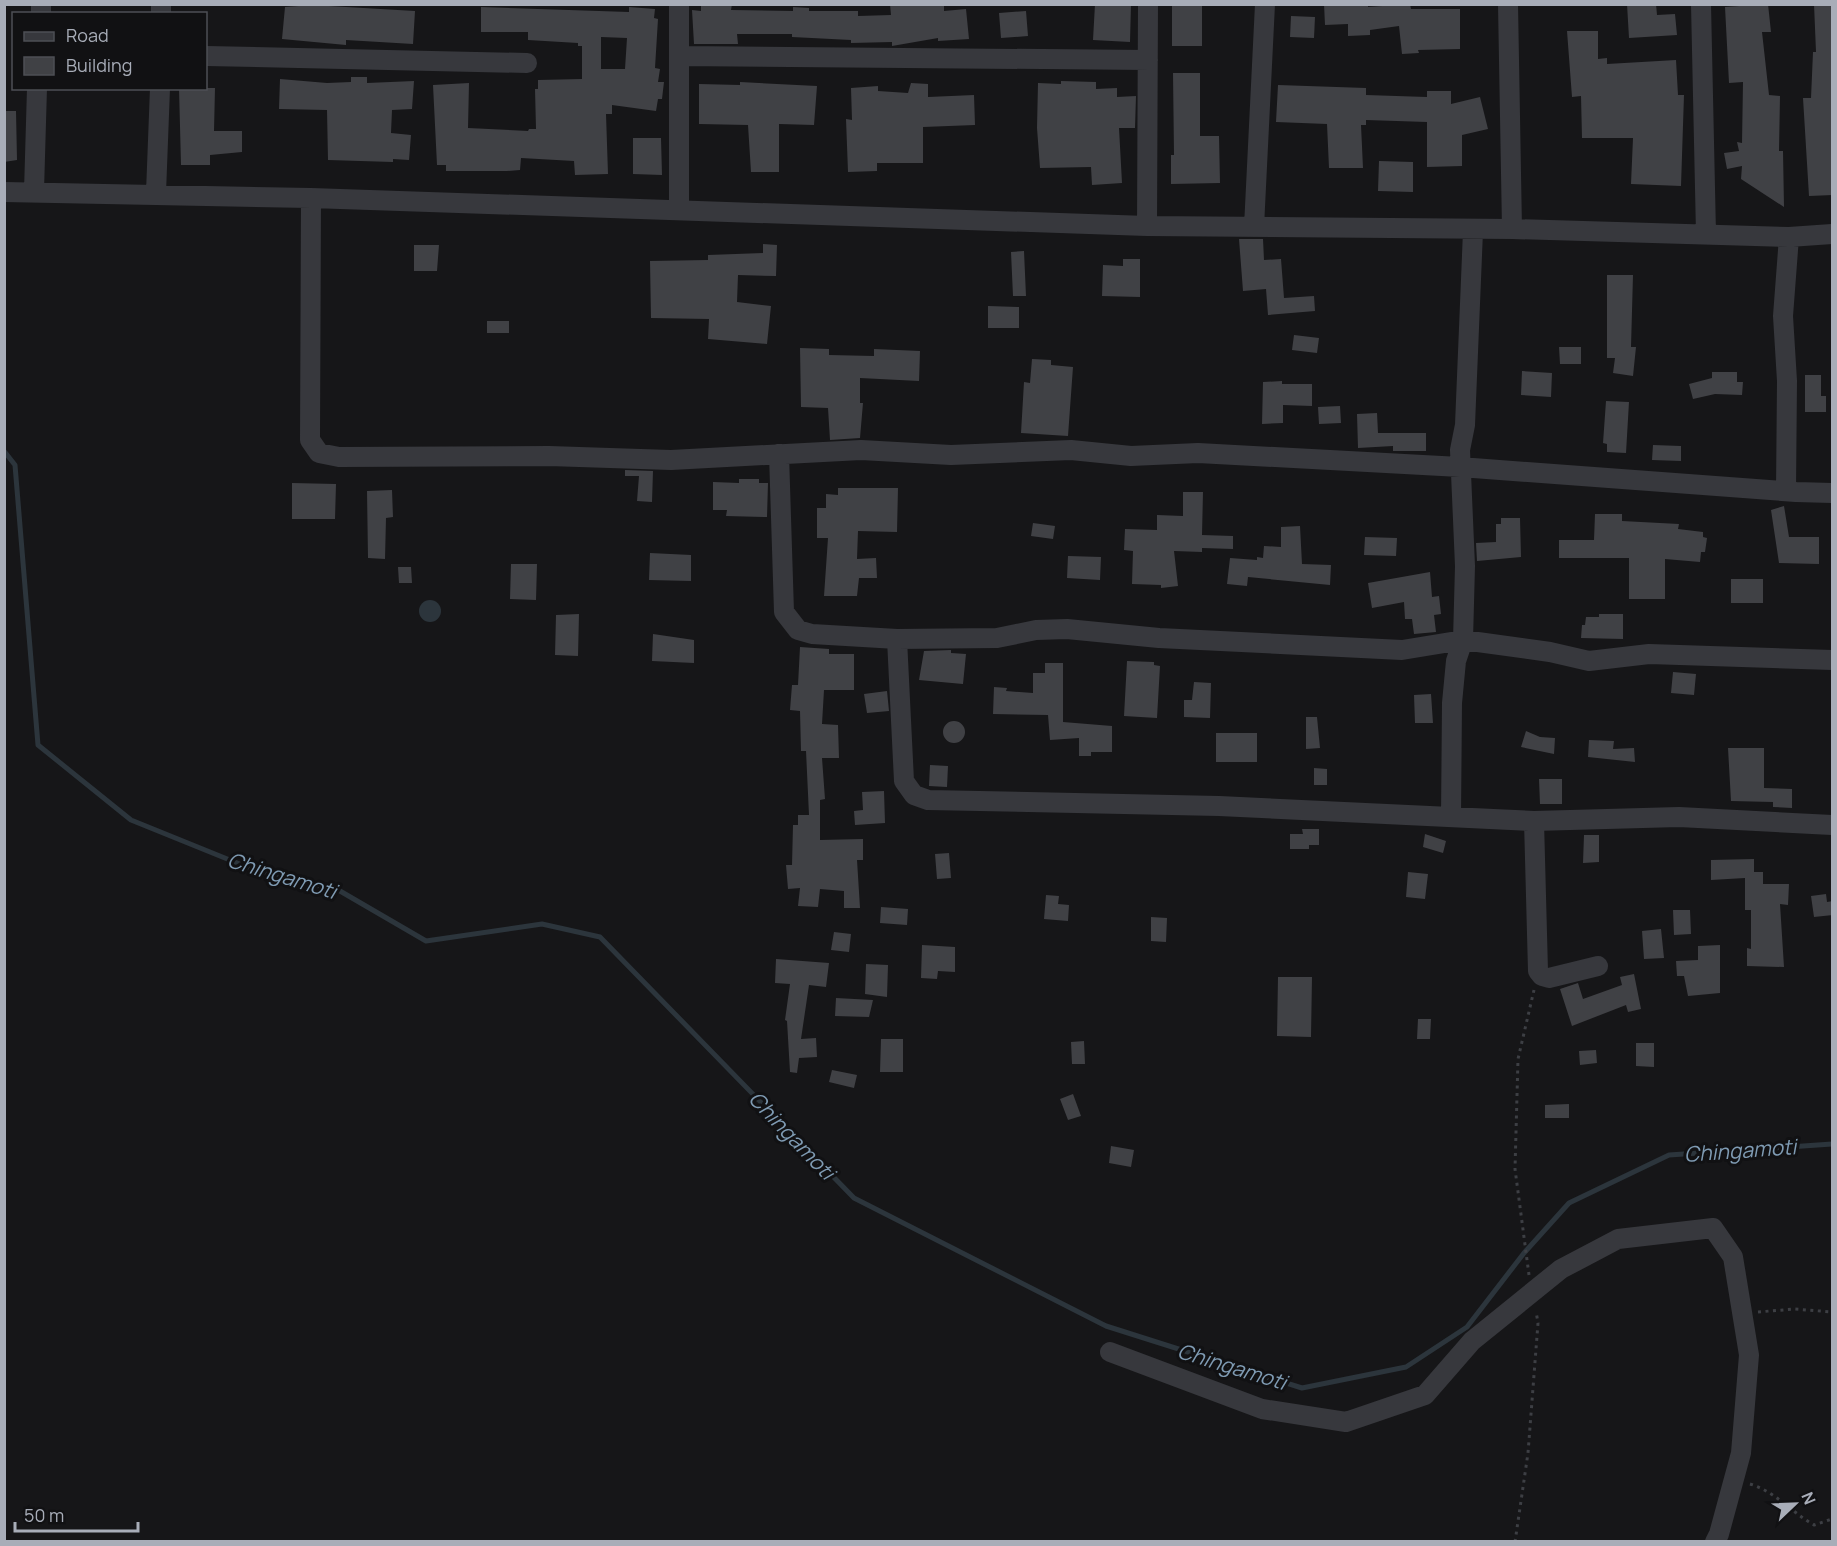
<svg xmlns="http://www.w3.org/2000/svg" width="1837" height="1546" viewBox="0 0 1837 1546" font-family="Manrope,sans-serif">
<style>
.water{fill:#2c353c}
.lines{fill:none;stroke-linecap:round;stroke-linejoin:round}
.stream{stroke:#2c353c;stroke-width:5}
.building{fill:#404145;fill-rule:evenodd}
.path{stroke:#3d3f44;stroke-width:3;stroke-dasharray:3 4.5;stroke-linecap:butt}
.minor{stroke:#37383d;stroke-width:20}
.labels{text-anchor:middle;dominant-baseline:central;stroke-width:6;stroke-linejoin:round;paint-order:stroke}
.water-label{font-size:21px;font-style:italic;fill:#7f9bb3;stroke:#111113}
</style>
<rect width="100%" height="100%" fill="#161618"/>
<!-- water -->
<path class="water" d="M419 611a11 11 0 1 1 22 0a11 11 0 1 1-22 0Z"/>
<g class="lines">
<!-- stream -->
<path class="stream" d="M4 451 15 465 38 745 131 820 252 869 340 891 426 941 542 924 600 937 854 1198 1106 1326 1302 1388 1406 1367 1467 1327 1524 1253 1569 1203 1669 1155 1832 1144"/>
</g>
<!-- building -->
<path class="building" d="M732 4 731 10 793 11V7L809 8V11H858V16L891 15 890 4H944V11L966 9 969 39 938 41V38L892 46V42L851 43V40L792 37V34H737L738 44H694L692 10 701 11V5Z
M1095 4H1131L1130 42 1093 40Z
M1172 4H1202V46H1172Z
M1324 4H1368V7L1410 4 1411 9H1460V49L1418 50 1419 53 1402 54 1399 26 1370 30V35L1348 36V24L1325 25Z
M1627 4H1656L1657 15 1675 14 1677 35 1629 38Z
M1768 4 1771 32H1762L1769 95 1780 96 1779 151H1783L1784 207 1741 179 1742 166 1727 169 1724 153 1739 151 1737 142 1742 143 1743 82 1729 83 1725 7Z
M1814 4H1833V195L1809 196 1803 98H1811L1813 52H1816Z
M312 5 415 11 413 44 346 40V45L282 39 285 7Z
M481 7 629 12V7L655 9 654 18 658 19 655 68 660 69 658 82H664L662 99H658L656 111 612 105V114H606L608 174 575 175 574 161 521 158 520 170 507 171H446V165H437L433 85 469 83 468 128 528 131 529 129H536L535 89H538V80L582 79V46H578V43L528 40V32H481ZM601 37 627 38 625 69H601Z
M1026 11 1028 36 1001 38 999 13Z
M1291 16 1315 17 1314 38 1290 37Z
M1567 31H1598V59L1607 58V64L1676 60 1678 95H1684L1681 186 1631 184 1633 138H1582L1581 96 1572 97Z
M1173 73H1200V136H1219L1220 183 1171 184V155H1174Z
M351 77H367V83L414 81 412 109 392 110 391 133 411 135 409 160 393 159V162L328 160 327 110 279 109 280 79 327 83 351 82Z
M1061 81 1096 82V89L1117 88V97L1136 96 1135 128H1119L1122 183 1092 185 1091 167 1040 168 1037 128 1038 83 1061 84Z
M740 82 817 86 814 125 779 124V172H751L748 125 699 124V84L740 85Z
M911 83 928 84V97L974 95 975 125 923 127V163H877V171L848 172 846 119 852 120 851 88 878 86V91L908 93Z
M1278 85 1366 88V95L1427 97V91H1451V104L1480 97 1488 129 1462 135V166L1427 167V122L1366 120V125H1361L1363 168H1329L1327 124 1276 122Z
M179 88H215L214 131H242V152L210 155V165H181Z
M4 111H16L17 160 4 162Z
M633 138H661L662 175 633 174Z
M1379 161 1413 162V192L1378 191Z
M1239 239H1263L1264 260 1281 259 1284 298 1314 296 1315 311 1268 315 1266 289 1243 291Z
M763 244 777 245 776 276 738 275 737 302 771 306 767 344 708 339 709 319 651 318 650 261 708 260V255L763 253Z
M414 245H439L437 271H414Z
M1024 251 1026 296H1013L1011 252Z
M1123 259H1140V297L1102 296 1103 265 1123 266Z
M1607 275H1633L1631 347H1636L1633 376 1613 373 1615 358H1607Z
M988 306 1019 307V328H988Z
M487 321H509V333H487Z
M1294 335 1319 338 1317 353 1292 350Z
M1559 347H1581V364H1560Z
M800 348 829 349V355L874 356V349L920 351 919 381 860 378V403H863L860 438 830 440 828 408 801 407Z
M1032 359 1051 360V365L1073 367 1068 436 1021 433 1024 382 1030 383Z
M1522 371 1552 373 1551 397 1521 395Z
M1712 372H1737V382H1743L1742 395 1715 394 1693 399 1689 384 1712 378Z
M1805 375H1821V396H1826V412H1805Z
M1282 381V384H1312V406L1283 405V423L1262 424 1263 382Z
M1606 401 1629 402 1626 453 1607 452V444L1603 443Z
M1340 406 1341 423 1319 424 1318 407Z
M1377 413 1378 433H1426V451H1393V446L1358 448 1357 414Z
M1653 445 1681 446V461L1652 460Z
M625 470 653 471 652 502 637 501 639 476H625Z
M739 479H759V483H768L767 517 726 516 727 510H713V482L739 483Z
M292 483 336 484 335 519H292Z
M838 488H898L897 532 858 531 857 559 876 558 877 578H859L857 596H824L828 538H817V508H826V494L838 495Z
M392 490 393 517 386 518 385 559 368 558 367 491Z
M1183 492H1203L1202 535 1233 536V549L1202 548V552L1174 551 1178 586 1161 588V585L1132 584 1133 551 1124 550 1125 529 1157 530V515L1183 516Z
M1784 506 1789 537H1819V564L1779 563 1771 510Z
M1595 514H1622V521L1679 524 1678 529 1703 532V537L1707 538 1705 552H1701L1700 562 1665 559V599H1629V558H1559V540H1594Z
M1501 518H1520L1521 557 1477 561 1476 543 1496 542V524H1501Z
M1033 523 1055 526 1053 539 1031 536Z
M1300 526 1302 564 1331 565 1330 585 1248 577 1247 586 1227 584 1230 558 1257 560V557L1263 558 1264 546 1281 547V527Z
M1365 537 1397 538 1396 556 1364 555Z
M650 553 691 555V581L649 580Z
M1068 556 1101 557 1100 580 1067 578Z
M511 564H537L536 600 510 599Z
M398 567H411L412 583H399Z
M1430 572 1432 597 1439 596 1441 614 1434 615 1436 632 1414 634 1412 619H1405L1404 602 1372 608 1368 583Z
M1731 579H1763V603H1731Z
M579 614 578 656 555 655 556 615Z
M1599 614H1623V639L1581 638 1582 625H1585L1586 617H1599Z
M653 634 694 640V663L652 661Z
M800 647 829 649V654H854V690H824L822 724 838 725 839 758H822L825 799 820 800V840L863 839V860H857L860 908H844V891L820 889 818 907 798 906 800 888 788 889 786 865H792L793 825H798V815H809L806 751H801L800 711 790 710 792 685H798Z
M951 650V653L966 654 963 684 919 680 924 651Z
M1127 661 1154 662V665L1160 666 1157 718 1124 716Z
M1045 663H1063V722L1112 726V752H1091V756H1079V738L1050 740 1048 715 993 714 994 687 1007 688 1006 691 1033 693V673H1045Z
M1673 672 1696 674 1694 695 1671 693Z
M1194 682 1211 683 1210 718 1184 717V700H1192Z
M887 691 889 711 867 713 864 694Z
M1431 694 1433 723H1415L1414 695Z
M1306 717H1317L1320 748 1306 749Z
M943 732a11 11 0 1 1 22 0a11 11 0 1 1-22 0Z
M1526 731 1540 737 1555 738 1554 754 1521 747Z
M1216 733H1257V762H1216Z
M1589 740 1614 741 1613 749 1634 748 1635 762 1588 757Z
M1728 748H1764V788L1792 789V808L1773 807V802L1731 801Z
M930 765 948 766 947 787 929 786Z
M1314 768 1327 769V785H1314Z
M1539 779H1562V804H1540Z
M884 791 885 823 855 825 854 811 863 810 862 792Z
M1302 829H1319V845H1309V849H1290V834H1303Z
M1425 834 1446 841 1443 853 1423 847Z
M1584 835H1599V862L1583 863Z
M949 853 951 878 937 879 935 854Z
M1754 859V872H1763V884H1789L1788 905 1780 904 1784 967 1747 966V948L1751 949V910H1745V878L1711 880V860Z
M1408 872 1428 874 1425 899 1406 897Z
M1826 894 1827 902 1833 901V915L1814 917 1811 896Z
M1046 895 1059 896 1058 904 1069 905 1068 921 1044 919Z
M881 907 908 909 907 925 880 923Z
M1673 910H1690L1691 934 1674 935Z
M1151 917 1167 918 1166 942 1151 941Z
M1661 929 1664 958 1644 959 1642 931Z
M834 932 851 934 849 952 831 950Z
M922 945 955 947V972L938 971 937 979 921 978Z
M1720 945V993L1688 996 1684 976H1677L1676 961 1698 960V946Z
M776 959 829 963 826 987 809 985 801 1039 816 1038 817 1057 799 1058 797 1073 790 1072 787 1021 785 1020 790 984 775 983Z
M866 964 888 965 887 997 865 994Z
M1634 974 1641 1009 1628 1012 1626 1005 1572 1026 1560 989 1578 983 1583 999 1622 985 1620 977Z
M1278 977H1312L1311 1037 1277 1036Z
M836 998 873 1000 869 1017 835 1016Z
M1418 1019H1431L1430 1039H1417Z
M881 1039H903V1072H880Z
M1084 1041 1085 1064H1072L1071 1042Z
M1636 1043H1654V1067L1636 1066Z
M1596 1050 1597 1063 1580 1065 1579 1051Z
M832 1070 857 1075 854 1088 829 1082Z
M1073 1094 1081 1116 1068 1120 1060 1099Z
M1569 1104V1118H1545V1105Z
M1111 1146 1134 1150 1131 1167 1109 1163Z"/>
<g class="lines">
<!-- path -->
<path class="path" d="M1529 1275 1515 1169 1518 1059 1534 990
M1758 1312 1794 1309 1832 1312
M1750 1484C1776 1492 1791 1512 1814 1525L1832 1519
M1515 1542 1528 1453 1538 1323 1536 1311"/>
<!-- minor -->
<path class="minor" d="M679 4V211
M1508 4 1512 229
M1701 4 1706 234
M41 14V4
M161 14V4
M206 56 527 63
M680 56 1148 60
M34 191 37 88
M4 192 311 198 1147 226 1512 229 1789 237 1832 234
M156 193 160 88
M311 198 310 440 319 453 339 457 549 456 671 460 861 450 951 455 1071 450 1131 456 1198 453 1460 467 1796 492 1832 493
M1147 226 1148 4
M1254 227 1265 4
M779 454 784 612 798 630 812 634 897 639 997 638 1036 630 1067 629 1159 638 1402 650 1463 640 1550 652 1589 661 1649 654 1832 660
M1786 490 1787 381 1783 316 1789 237
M897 639 904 781 914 795 928 800 1219 806 1534 821 1679 817 1832 825
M1451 817 1452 703 1456 661 1463 640 1465 566 1460 450 1465 425 1473 231
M1534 821 1538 971 1542 976 1549 978 1598 966
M1110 1352 1262 1409 1346 1422 1425 1395 1472 1341 1561 1269 1618 1239 1713 1228 1733 1257 1749 1355 1741 1453 1719 1534 1715 1542"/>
</g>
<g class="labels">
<!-- water labels -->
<g class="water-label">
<text transform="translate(282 875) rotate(17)">Chingamoti</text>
<text transform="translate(792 1135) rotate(46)">Chingamoti</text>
<text transform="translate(1740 1150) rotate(-4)">Chingamoti</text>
<text transform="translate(1232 1366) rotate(17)">Chingamoti</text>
</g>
</g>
<!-- border -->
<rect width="1837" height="1546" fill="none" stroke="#a8adb8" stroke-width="12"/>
<!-- legend -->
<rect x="12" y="12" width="195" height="78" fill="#111113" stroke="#4d4f55" stroke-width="1.5"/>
<rect x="24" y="32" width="30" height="9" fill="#37383d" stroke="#4d4f55" stroke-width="1.5"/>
<text x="66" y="42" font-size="18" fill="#a8adb8">Road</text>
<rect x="24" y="57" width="30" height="18" fill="#404145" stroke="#4d4f55" stroke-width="1.5"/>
<text x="66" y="72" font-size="18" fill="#a8adb8">Building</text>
<!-- north arrow -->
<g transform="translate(1795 1504) rotate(67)" stroke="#111113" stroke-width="4.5" paint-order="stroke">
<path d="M0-4.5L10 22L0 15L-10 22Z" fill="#a8adb8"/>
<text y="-9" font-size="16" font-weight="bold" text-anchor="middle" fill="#a8adb8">N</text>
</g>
<!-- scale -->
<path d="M15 1522v9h123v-9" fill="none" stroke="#a8adb8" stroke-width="3"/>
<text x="24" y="1522" font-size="18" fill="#a8adb8" stroke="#111113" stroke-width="4.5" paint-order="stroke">50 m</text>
</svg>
